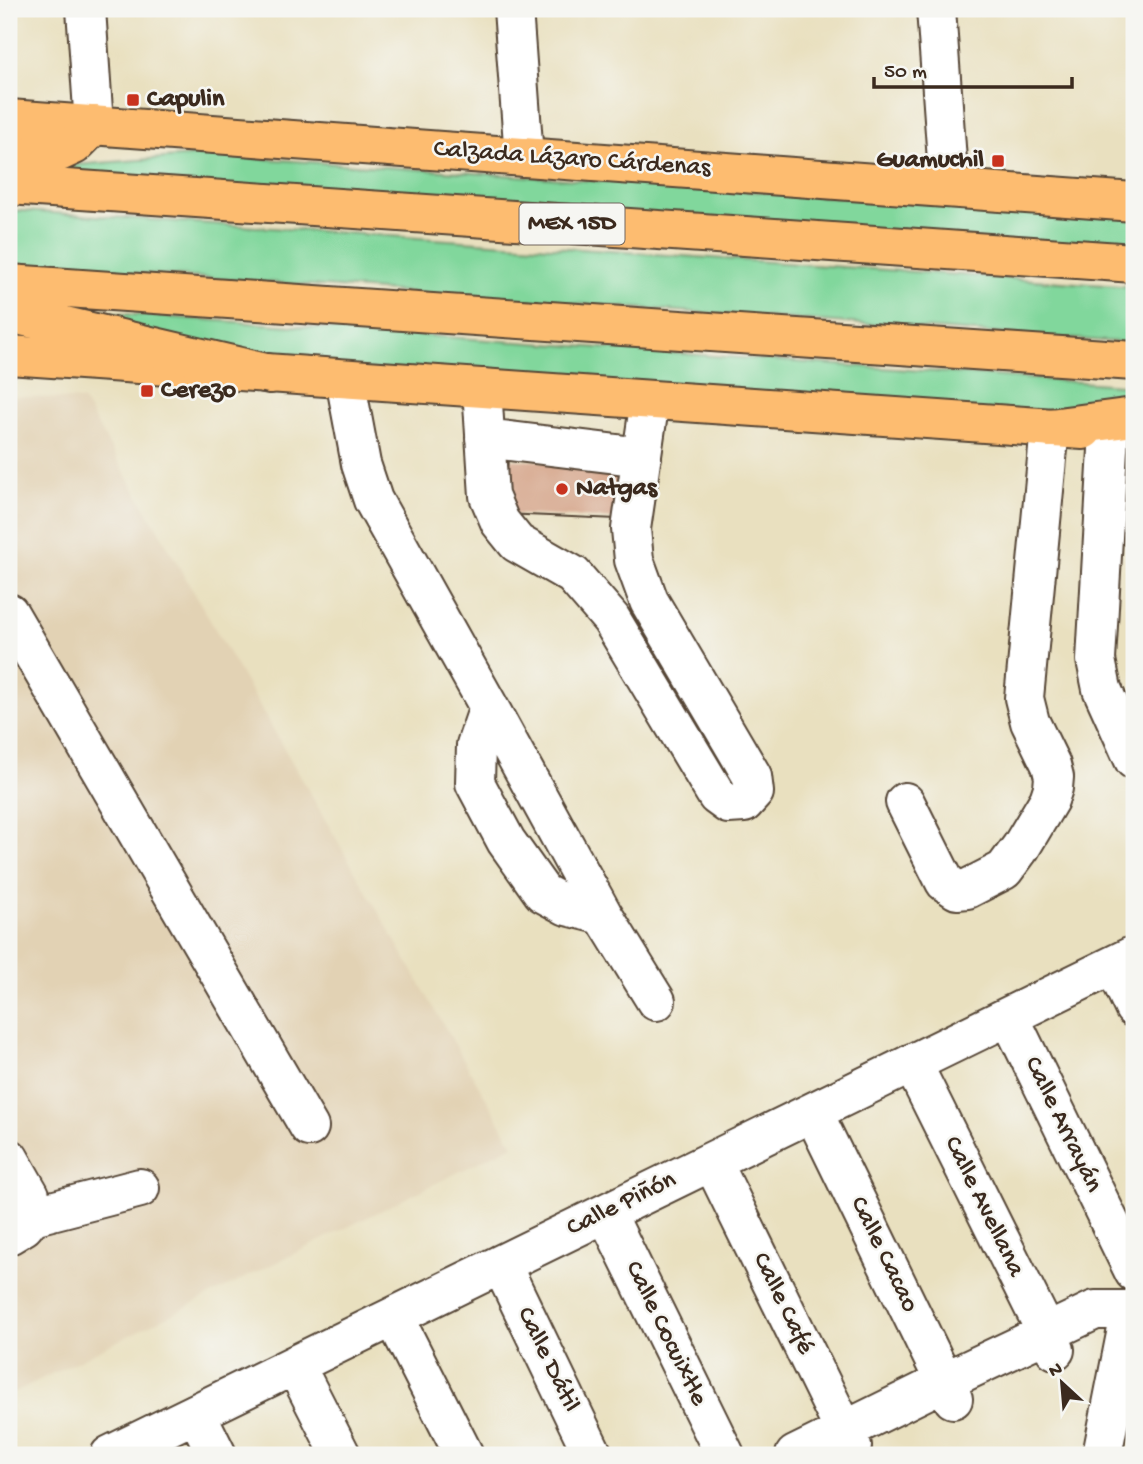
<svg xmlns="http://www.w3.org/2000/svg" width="1143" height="1464" viewBox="0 0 1143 1464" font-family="'Gochi Hand',sans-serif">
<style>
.built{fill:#e2d2b4}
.green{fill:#81d79c;stroke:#5e805d;stroke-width:2}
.building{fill:#d29c7f}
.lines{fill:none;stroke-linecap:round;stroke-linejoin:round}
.minor-casing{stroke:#554536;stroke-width:42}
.major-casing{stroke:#554536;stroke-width:42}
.highway-casing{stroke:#554536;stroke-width:42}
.minor{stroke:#fff;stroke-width:38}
.major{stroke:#fdbc70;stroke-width:38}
.highway{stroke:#fdbc70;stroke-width:38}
.poi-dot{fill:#c8321e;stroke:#f6f6f2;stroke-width:2.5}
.labels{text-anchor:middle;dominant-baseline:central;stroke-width:5;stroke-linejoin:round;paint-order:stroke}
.shield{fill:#f6f6f2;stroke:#73675e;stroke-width:2}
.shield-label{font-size:24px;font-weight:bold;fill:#3b2a1e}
.poi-label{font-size:26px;font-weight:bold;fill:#3b2a1e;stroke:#f6f6f2;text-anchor:start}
.street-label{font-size:26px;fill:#3b2a1e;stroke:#f6f6f2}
</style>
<rect width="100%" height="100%" fill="#f6f6f2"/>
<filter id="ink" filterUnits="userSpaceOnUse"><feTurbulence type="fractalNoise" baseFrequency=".0143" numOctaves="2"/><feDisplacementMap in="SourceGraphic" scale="14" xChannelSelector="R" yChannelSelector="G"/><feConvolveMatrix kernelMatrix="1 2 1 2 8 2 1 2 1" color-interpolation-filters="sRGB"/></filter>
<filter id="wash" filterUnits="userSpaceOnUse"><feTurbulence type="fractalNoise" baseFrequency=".00686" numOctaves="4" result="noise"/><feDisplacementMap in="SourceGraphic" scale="28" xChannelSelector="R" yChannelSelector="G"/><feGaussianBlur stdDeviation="1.57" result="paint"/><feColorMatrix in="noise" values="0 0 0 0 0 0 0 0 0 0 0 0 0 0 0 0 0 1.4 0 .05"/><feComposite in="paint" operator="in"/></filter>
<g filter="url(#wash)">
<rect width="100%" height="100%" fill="#e9e0bf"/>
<!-- built -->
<path class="built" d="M9 396 83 400 513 1145 9 1395Z"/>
<!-- green -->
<path class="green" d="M205 155 1134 217V255L9 170Z
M9 210 1134 287V343L9 264Z
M52 309 1134 386V407L1047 417 268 362Z"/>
<g id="blocks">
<!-- building -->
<path class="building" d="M508 459 620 465 617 519 504 514Z"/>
</g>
</g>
<g filter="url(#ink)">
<use href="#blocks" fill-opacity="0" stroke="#554536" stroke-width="2"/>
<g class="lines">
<defs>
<path id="minor" d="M86 9 94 125
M513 9 524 157
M936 9 949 188
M345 379 361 464 373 500 489 707 603 915 656 1001
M482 388 489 496 500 522 517 543 573 575 611 619 717 796 728 804 744 803 754 792 752 776 649 601 634 560 631 529 650 400
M1109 432 1096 660 1102 689 1134 760
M485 438 642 457
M9 613 309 1127
M489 707 476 745 475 783 506 841 543 893 567 906 603 915
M905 802 945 882 957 890 967 889 1004 870 1021 847 1049 800 1053 788 1054 777 1051 765 1030 722 1024 698 1050 428
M1114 965 1134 1008
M1009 1016 1134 1272
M912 1063 1055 1350
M813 1112 953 1399
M9 1158 30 1195 32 1216
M712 1161 852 1446
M606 1213 725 1455
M9 1235 24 1226 32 1216 140 1188
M501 1264 593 1455
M394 1317 464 1455
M295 1365 341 1455
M196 1413 217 1455
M110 1455 1134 955
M795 1455 945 1381 1095 1310H1134
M1102 1455 1131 1309"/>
<path id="major" d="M9 119 1134 202
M9 355 1083 430"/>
<path id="highway" d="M9 158 59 152 74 145 94 125
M9 185 1134 263
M9 284 1134 361
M9 313 270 374
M1050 428 1134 417"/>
</defs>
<!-- minor casing -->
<use href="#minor" class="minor-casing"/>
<!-- major casing -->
<use href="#major" class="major-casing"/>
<!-- highway casing -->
<use href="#highway" class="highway-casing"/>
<!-- minor -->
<use href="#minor" class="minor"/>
<!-- major -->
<use href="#major" class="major"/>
<!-- highway -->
<use href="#highway" class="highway"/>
</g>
</g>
<!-- markers -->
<g class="poi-dot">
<rect x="126" y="93" width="14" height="14" rx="3.5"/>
<rect x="991" y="154" width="14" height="14" rx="3.5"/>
<rect x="140" y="384" width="14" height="14" rx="3.5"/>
<circle cx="562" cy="489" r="7"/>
</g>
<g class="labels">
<!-- shield labels -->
<rect class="shield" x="519.5" y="203.5" width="105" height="41" rx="5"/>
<g class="shield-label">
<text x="572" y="224">MEX 15D</text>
</g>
<!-- poi labels -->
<g class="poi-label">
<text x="147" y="100">Capulin</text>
<text x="984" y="161" text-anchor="end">Guamuchil</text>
<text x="161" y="391">Cerezo</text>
<text x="576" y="489">Natgas</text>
</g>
<!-- street labels -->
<g class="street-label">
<text transform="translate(572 160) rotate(4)">Calzada Lázaro Cárdenas</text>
<text transform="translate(1062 1125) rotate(64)">Calle Arrayán</text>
<text transform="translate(622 1205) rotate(-26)">Calle Piñón</text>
<text transform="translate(983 1207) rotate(64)">Calle Avellana</text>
<text transform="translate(883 1255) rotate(64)">Calle Cacao</text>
<text transform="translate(782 1304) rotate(64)">Calle Café</text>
<text transform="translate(665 1334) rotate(64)">Calle Cocuixtle</text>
<text transform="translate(547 1360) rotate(64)">Calle Dátil</text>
</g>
</g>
<!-- margin -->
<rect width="1143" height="1464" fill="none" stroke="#f6f6f2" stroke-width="35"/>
<!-- north arrow -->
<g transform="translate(1062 1383) rotate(334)" stroke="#f6f6f2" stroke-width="5" paint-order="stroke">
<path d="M0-5L12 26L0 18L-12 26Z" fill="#3b2a1e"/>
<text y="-10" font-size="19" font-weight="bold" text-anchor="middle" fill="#3b2a1e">N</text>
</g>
<!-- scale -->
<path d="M874 77v10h198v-10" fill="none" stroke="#3b2a1e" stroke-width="3.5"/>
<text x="884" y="77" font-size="21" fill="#3b2a1e" stroke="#f6f6f2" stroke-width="5" paint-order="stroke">50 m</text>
</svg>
